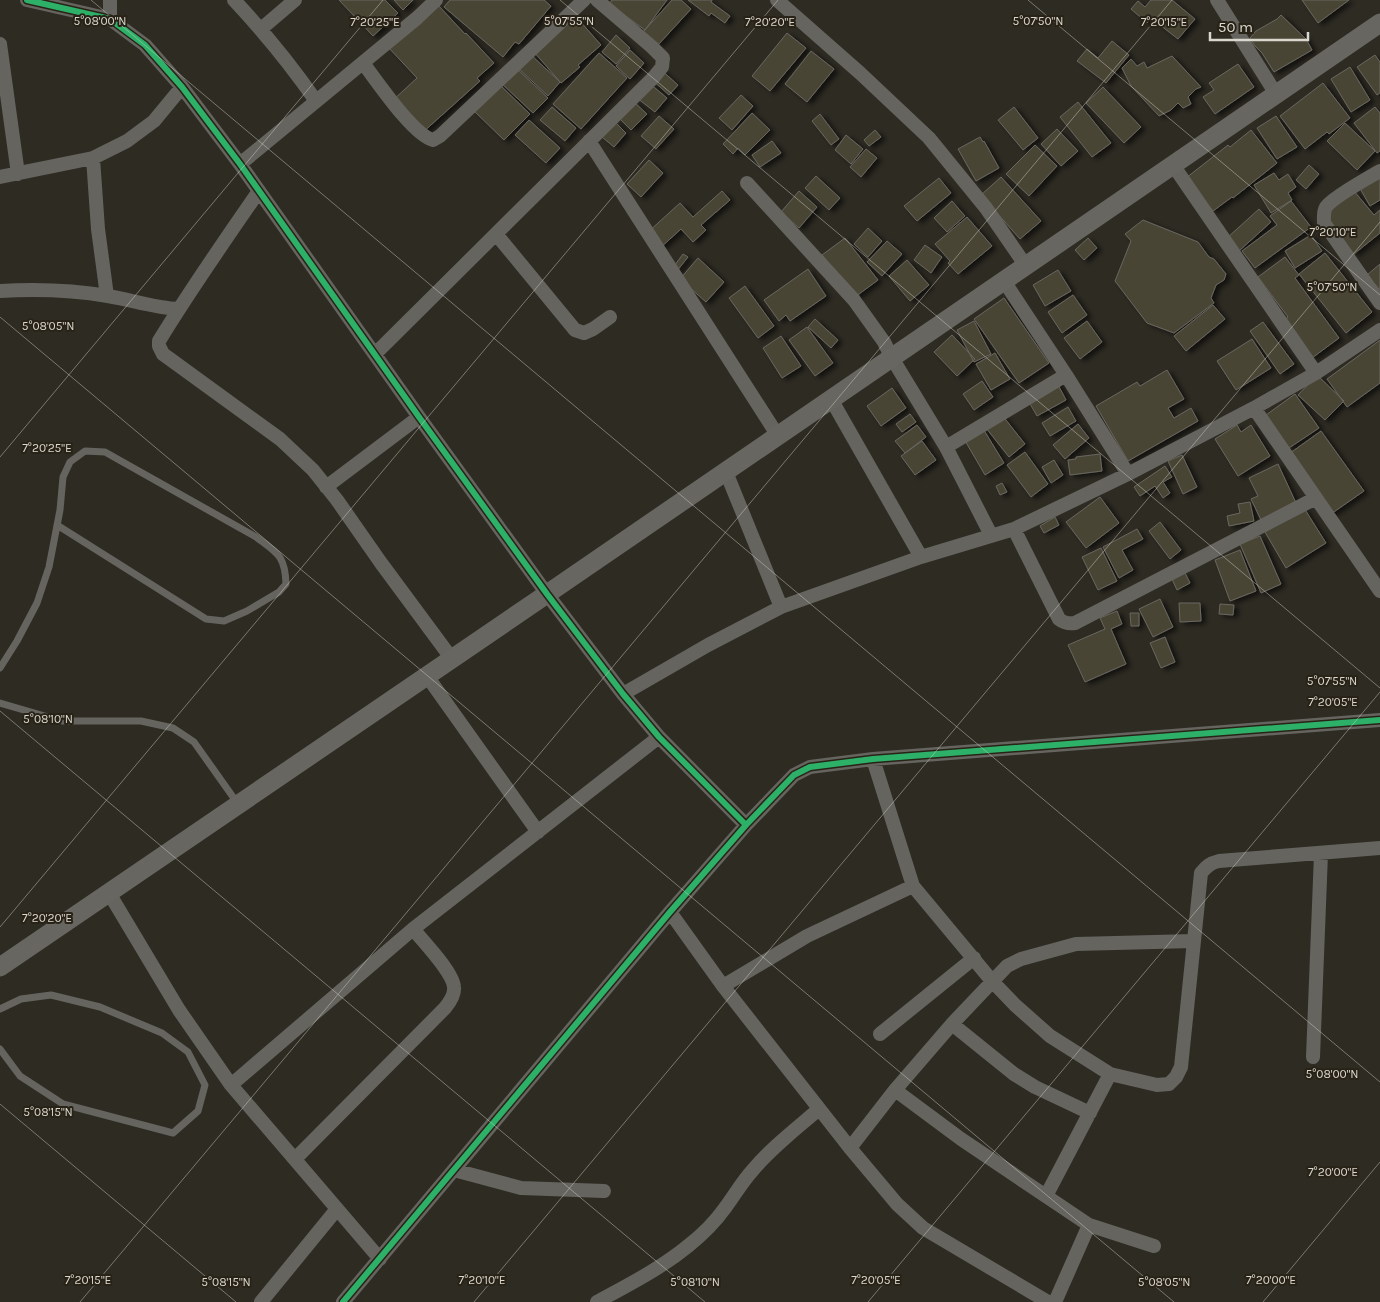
<svg xmlns="http://www.w3.org/2000/svg" width="1380" height="1302" viewBox="0 0 1380 1302" font-family="Karla,sans-serif">
<style>
.building{fill:#4a4536;stroke:#696760;filter:url(#shadow)}
.lines{fill:none;stroke-linecap:round;stroke-linejoin:round}
.service{stroke:#65645f;stroke-width:7}
.minor{stroke:#65645f;stroke-width:14}
.secondary{stroke:#686661;stroke-width:19}
.cycleway-casing{stroke:#282316;stroke-width:9}
.cycleway{stroke:#2db169;stroke-width:6}
.ticks{fill:none;stroke:#dad7ce;stroke-width:1;stroke-opacity:0.45}
.ticks-label{font-size:12px;text-anchor:middle;fill:#dad7ce;stroke:#282316;stroke-width:4;stroke-linejoin:round;paint-order:stroke}
</style>
<defs>
<filter id="shadow"><feDropShadow dx="4.5" dy="2.5" stdDeviation="2.5" flood-color="#0009"/></filter>
</defs>
<rect width="100%" height="100%" fill="#2e2b23"/>
<!-- building -->
<path class="building" d="M339 0H385L398 13 373 36Z
M394 0H413L403 10Z
M450 0H544L551 6 519 44 515 42 503 57 444 7Z
M612 0H667L645 30 609 4Z
M672 0H681L691 9 658 45 643 32Z
M688 0H712L711 2 730 16 725 23 711 13 709 16Z
M1151 0H1172L1195 19 1178 39 1151 18 1147 23 1131 9 1138 1 1145 7Z
M1302 0H1349L1318 23Z
M438 5 465 34 466 33 494 63 477 78 480 81 422 133 392 101 417 78 388 47Z
M572 12 601 45 578 65 580 67 561 83 534 52Z
M1281 15 1306 39 1312 50 1274 72 1262 53 1255 46 1250 38 1256 31 1277 19Z
M787 33 806 48 770 91 752 76Z
M616 35 630 48 616 64 602 52Z
M1112 41 1129 55 1106 83 1077 61 1087 49 1098 58Z
M630 50 644 63 630 79 616 66Z
M811 51 834 69 807 102 785 84Z
M599 53 627 78 581 129 553 104Z
M530 54 560 82 548 96 518 68Z
M1375 55 1380 62V93L1377 95 1357 67Z
M1172 56 1201 87 1196 89 1188 97 1191 104 1183 108 1178 103 1171 110 1159 116 1131 86 1122 68 1131 59 1137 66 1144 62 1147 68Z
M1238 64 1254 87 1215 114 1203 97 1214 90 1209 83Z
M1350 67 1370 100 1351 112 1331 79Z
M516 68 548 98 533 113 501 83Z
M659 68 678 85 669 95 650 78Z
M649 83 667 98 655 112 637 98Z
M1323 83 1350 118 1329 134 1327 132 1305 149 1280 116Z
M499 84 530 114 504 140 473 110Z
M1103 87 1141 127 1124 143 1086 103Z
M741 95 753 106 732 130 719 118Z
M634 102 647 114 631 130 619 118Z
M1078 102 1111 143 1092 157 1060 117Z
M552 107 576 128 565 141 540 120Z
M1014 107 1038 138 1023 150 998 120Z
M1375 107 1380 113V151L1377 153 1354 123Z
M752 113 770 130 745 155 738 148 733 154 723 144Z
M820 114 839 139 831 145 812 121Z
M659 116 674 129 656 149 641 136Z
M1276 116 1297 147 1277 159 1257 128Z
M529 120 560 148 546 163 515 135Z
M615 122 626 133 614 147 602 137Z
M1345 123 1375 151 1357 170 1327 141Z
M1057 129 1078 151 1061 166 1041 144Z
M875 130 881 137 869 146 864 140Z
M1251 130 1277 163 1233 198 1232 197 1213 211 1186 178 1228 145 1230 147Z
M846 135 863 149 851 164 835 150Z
M980 137 983 142 984 141 999 168 976 181 958 149Z
M772 141 781 153 760 167 752 155Z
M1035 145 1057 166 1029 196 1006 174Z
M866 149 877 158 861 177 850 167Z
M649 160 663 173 641 197 627 184Z
M1309 165 1319 174 1306 189 1296 180Z
M1380 172V200L1370 206 1358 185Z
M1274 173 1279 180 1288 174 1296 187 1288 193 1292 200 1271 213 1254 185Z
M816 176 840 198 829 210 805 188Z
M1001 177 1041 221 1020 239 981 195Z
M939 178 951 193 917 221 904 206Z
M722 191 730 200 701 225 706 230 693 242 681 229 660 248 647 233 680 203 693 217Z
M799 191 817 207 799 228 781 212Z
M1354 191 1374 215 1380 210V233L1354 254 1323 216Z
M952 201 965 216 947 232 934 218Z
M1291 201 1311 227 1255 268 1242 251 1277 225 1270 216Z
M1259 209 1271 222 1239 251 1227 238Z
M967 217 992 246 958 274 948 263 950 261 935 244Z
M1143 220 1198 242 1209 257 1214 259 1226 274 1224 280 1216 285 1211 298 1214 303 1174 333 1147 323 1115 281 1131 241 1125 234Z
M868 228 882 241 868 257 854 244Z
M1311 235 1322 251 1295 268 1285 251Z
M845 238 878 280 855 297 822 255Z
M1088 238 1097 248 1084 260 1075 250Z
M887 241 902 254 882 276 867 262Z
M925 245 942 257 931 273 914 260Z
M1325 253 1372 312 1346 333 1299 274Z
M683 254 688 257 676 272 672 269Z
M1285 257 1299 275 1295 278 1339 338 1312 358 1284 320 1288 317 1258 277Z
M698 258 724 282 706 302 680 279Z
M907 260 929 285 910 301 889 276Z
M1380 264V290L1367 275Z
M808 269 826 296 790 321 786 315 779 321 764 300Z
M1058 270 1071 291 1045 306 1033 285Z
M745 286 774 326 758 338 729 298Z
M1073 295 1087 315 1062 333 1048 312Z
M1004 298 1049 363 1019 383 974 319Z
M1213 305 1225 319 1186 351 1174 336Z
M815 319 838 340 831 348 808 327Z
M974 321 991 354 974 362 957 330Z
M1087 321 1102 342 1080 359 1064 338Z
M1263 322 1294 364 1280 374 1250 331Z
M807 327 833 363 815 376 789 340Z
M952 335 975 359 957 376 934 352Z
M781 336 801 366 782 378 763 348Z
M1252 339 1271 368 1236 390 1217 361Z
M1380 340V383L1347 407 1327 379Z
M995 353 1010 379 991 390 976 364Z
M1167 370 1184 399 1168 408 1174 418 1191 408 1198 421 1128 461 1096 406 1137 382 1140 386Z
M1317 375 1344 401 1325 420 1298 395Z
M1055 379 1066 400 1037 416 1025 395Z
M982 381 993 397 974 410 963 394Z
M892 388 906 408 881 426 867 406Z
M1295 394 1319 428 1289 448 1266 415Z
M1068 407 1076 421 1050 436 1042 423Z
M910 414 916 422 902 432 896 424Z
M1002 415 1025 444 1009 457 986 428Z
M1078 424 1089 438 1065 459 1053 445Z
M917 425 926 437 905 453 895 441Z
M1237 425 1241 432 1251 425 1270 456 1238 476 1215 439Z
M982 427 1004 463 985 475 964 439Z
M1321 431 1364 491 1328 516 1286 456Z
M922 441 936 460 915 475 901 456Z
M1025 452 1048 484 1031 497 1007 465Z
M1100 454 1102 471 1070 475 1068 460 1076 459V457Z
M1182 455 1197 487 1183 494 1168 461Z
M1054 460 1063 475 1051 483 1042 467Z
M1278 464 1296 503 1261 520 1251 499 1258 496 1249 478Z
M1165 466 1172 477 1163 482 1170 493 1163 498 1155 486 1140 496 1134 487Z
M1002 483 1007 492 1000 495 996 486Z
M1100 497 1119 523 1086 548 1066 522Z
M1250 502 1254 521 1229 526 1227 516 1240 513 1238 504Z
M1304 508 1326 543 1286 568 1265 532Z
M1055 517 1059 525 1044 533 1040 526Z
M1160 522 1181 550 1170 559 1149 531Z
M1137 529 1143 539 1122 550 1133 570 1119 578 1103 547Z
M1260 536 1281 584 1261 593 1240 544Z
M1101 548 1117 581 1098 590 1082 557Z
M1240 550 1256 591 1230 601 1215 560Z
M1185 573 1190 583 1177 590 1172 579Z
M1160 599 1173 627 1153 637 1139 609Z
M1179 603H1200L1201 621 1180 622Z
M1220 604 1234 605 1233 615 1219 614Z
M1117 611 1122 624 1111 629 1126 664 1085 682 1068 645 1105 629 1100 618Z
M1130 613H1139V626H1131Z
M1165 637 1175 662 1161 668 1150 643Z"/>
<g class="lines">
<!-- service -->
<path class="service" d="M0 668 17 641 37 603 49 567 60 510 63 477 70 462 85 451 105 452 256 537C277 553 285 555 286 584L279 592 247 611 224 621 206 619 57 525
M0 703 62 721H141L173 728 194 742 238 804
M0 1009 21 999 51 995 100 1007 162 1033 188 1052 205 1085 198 1111 173 1133 63 1104 20 1076 0 1049"/>
<!-- minor -->
<path class="minor" d="M27 0 110 19 145 45 182 87 240 164 419 417 547 594 623 694 659 737 746 825
M110 0V19
M234 0C264 32 291 65 316 101
M777 0 860 73 929 138 986 208 1026 266
M1217 0 1276 94
M261 29 295 0
M0 44 18 174
M363 63C377 81 413 135 433 140L440 136 584 0
M589 141 778 436
M93 158 98 229 107 296
M240 164 417 18 436 0
M1173 165 1316 373
M1380 171C1368 178 1333 197 1326 207 1323 212 1324 217 1324 223L1380 303
M0 177 93 158 127 141 154 121 182 87
M747 183 854 300 884 342 892 358 946 447 991 535
M259 191C225 240 190 290 159 341V346L163 354 280 439 313 470 337 500 381 563 452 659
M496 234 575 330 584 333 593 329 610 317
M1004 281 1066 375 1128 474
M0 291C35 289 72 290 108 296 132 300 155 308 179 309
M375 354 654 77 662 67 663 58 652 47 597 0
M831 399 921 557
M1254 408 1380 591
M946 447 1066 375
M726 472 781 607
M326 487 419 417
M1014 529 1059 619C1064 623 1068 624 1075 623L1316 498
M427 676 538 832
M623 694 708 645 781 607 921 557 1014 529 1128 474 1254 408 1316 373 1380 330
M873 759 913 886 992 981 1015 1005 1050 1036 1110 1074 1157 1085 1169 1084 1176 1077 1181 1067 1201 873C1206 867 1210 863 1219 861L1380 848
M109 893 179 1010 231 1085 380 1259
M670 912 723 986 850 1148 897 1204 923 1228 1048 1302
M723 986 807 936 913 886
M952 1024 1014 1074 1035 1087 1090 1113
M880 1034 974 958
M1313 1057 1321 854
M231 1085 413 929 659 737
M895 1090 961 1139 1089 1225 1154 1246
M850 1148 895 1090 952 1024 1007 966 1021 959 1076 944 1193 941
M295 1159 445 1008C450 1002 455 995 454 987 453 972 423 941 413 929
M454 1170 521 1188 604 1191
M1046 1196 1110 1074
M261 1302 337 1209
M343 1302 670 912 746 825 794 775 810 767 873 759 1380 720
M597 1302C628 1285 660 1269 688 1246 702 1235 715 1222 725 1208 734 1196 742 1182 752 1171 772 1147 796 1129 819 1109
M1055 1302 1089 1225"/>
<!-- secondary -->
<path class="secondary" d="M0 967 547 594 1380 23"/>
<defs>
<path id="cycleway" d="M27 0 110 19 145 45 182 87 240 164 419 417 547 594 623 694 659 737 746 825
M343 1302 670 912 746 825 794 775 810 767 873 759 1380 720"/>
</defs>
<!-- cycleway casing -->
<use href="#cycleway" class="cycleway-casing"/>
<!-- cycleway -->
<use href="#cycleway" class="cycleway"/>
</g>
<!-- ticks -->
<path class="ticks" d="M91 0 1380 1082M560 0 1380 688M1028 0 1380 295M0 317 1174 1302M0 457 383 0M0 711 705 1302M0 927 778 0M0 1104 236 1302M80 1302 1172 0M474 1302 1380 222M868 1302 1380 692M1263 1302 1380 1162"/>
<g class="ticks-label">
<text x="100" y="25">5°08'00"N</text>
<text x="569" y="25">5°07'55"N</text>
<text x="1038" y="25">5°07'50"N</text>
<text x="375" y="26">7°20'25"E</text>
<text x="770" y="26">7°20'20"E</text>
<text x="1164" y="26">7°20'15"E</text>
<text x="1333" y="236">7°20'10"E</text>
<text x="1332" y="291">5°07'50"N</text>
<text x="48" y="330">5°08'05"N</text>
<text x="47" y="452">7°20'25"E</text>
<text x="1332" y="685">5°07'55"N</text>
<text x="1333" y="706">7°20'05"E</text>
<text x="48" y="723">5°08'10"N</text>
<text x="47" y="922">7°20'20"E</text>
<text x="1332" y="1078">5°08'00"N</text>
<text x="48" y="1116">5°08'15"N</text>
<text x="1333" y="1176">7°20'00"E</text>
<text x="88" y="1284">7°20'15"E</text>
<text x="482" y="1284">7°20'10"E</text>
<text x="876" y="1284">7°20'05"E</text>
<text x="1271" y="1284">7°20'00"E</text>
<text x="226" y="1286">5°08'15"N</text>
<text x="695" y="1286">5°08'10"N</text>
<text x="1164" y="1286">5°08'05"N</text>
</g>
<!-- scale -->
<path d="M1210 32v8h98v-8" fill="none" stroke="#dad7ce" stroke-width="2.5"/>
<text x="1218" y="32" font-size="15" fill="#dad7ce" stroke="#282316" stroke-width="4" paint-order="stroke">50 m</text>
</svg>
